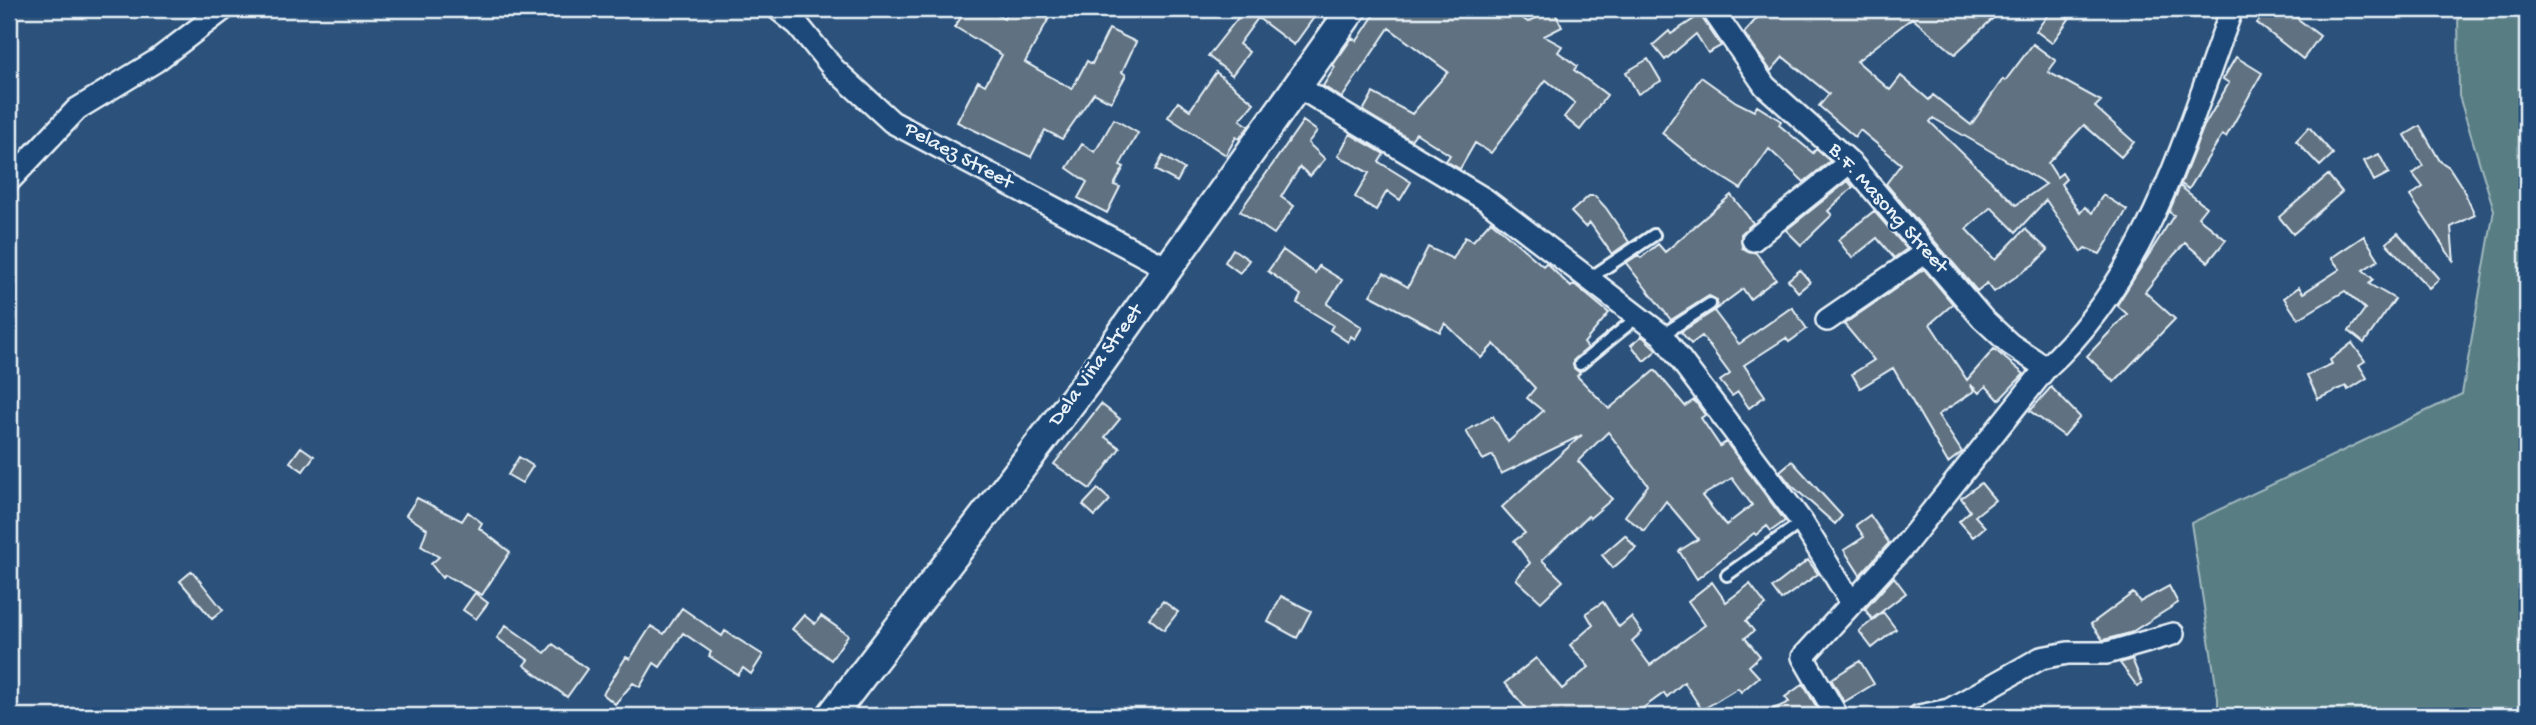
<svg xmlns="http://www.w3.org/2000/svg" width="2536" height="725" viewBox="0 0 2536 725" font-family="'Gochi Hand',sans-serif">
<style>
.green{fill:#597e84;stroke:#a0b8be;stroke-width:2}
.building{fill:#607281;stroke:#e8f1f8;stroke-width:2;fill-rule:evenodd}
.lines{fill:none;stroke-linecap:round;stroke-linejoin:round}
.lane-casing{stroke:#e8f1f8;stroke-width:16}
.street-casing{stroke:#e8f1f8;stroke-width:26}
.secondary-casing{stroke:#e8f1f8;stroke-width:33}
.lane{stroke:#1f4a7a;stroke-width:10}
.street{stroke:#1f4a7a;stroke-width:21}
.secondary{stroke:#1f4a7a;stroke-width:28}
.labels{text-anchor:middle;dominant-baseline:central;stroke-width:5;stroke-linejoin:round;paint-order:stroke}
.street-label{font-size:21px;fill:#e8f1f8;stroke:#1f4a7a}
</style>
<rect width="100%" height="100%" fill="#2c527b"/>
<filter id="ink" filterUnits="userSpaceOnUse"><feTurbulence type="fractalNoise" baseFrequency=".0143" numOctaves="2"/><feDisplacementMap in="SourceGraphic" scale="14" xChannelSelector="R" yChannelSelector="G"/><feConvolveMatrix kernelMatrix="1 2 1 2 8 2 1 2 1" color-interpolation-filters="sRGB"/></filter>
<g filter="url(#ink)">
<!-- green -->
<path class="green" d="M2458 9H2527V716H2218V698L2191 523 2462 394 2494 210 2459 96Z"/>
<!-- building -->
<path class="building" d="M966 9H987L1004 19 1010 9H1054L1025 62 1072 89 1087 61 1092 64 1109 29 1136 42 1122 72 1126 75 1111 102 1094 93 1062 139 1045 130 1031 157 957 122 978 81 985 85 1002 55 955 27Z
M1245 9H1320L1294 45 1258 18 1239 44 1249 52 1232 75 1208 56Z
M1378 9H1509L1528 22 1553 9 1562 27 1544 36 1562 46 1558 52 1577 66 1574 70 1607 95 1580 130 1564 117 1575 103 1546 80 1491 153 1475 143 1460 169 1446 161 1450 155 1416 133 1411 140 1363 111 1373 93 1412 114 1448 72 1389 28 1342 98 1323 86 1335 67 1333 65 1352 38 1357 41Z
M1746 9H2003L1955 54 1912 18 1857 61 1890 90 1901 76 1929 100 1933 95 1971 125 2003 79 2005 81 2033 44 2056 61 2048 72 2101 101 2095 107 2134 142 2121 157 2084 125 2048 163 2057 177 2062 173 2066 179 2061 184 2080 213 2085 207 2092 213 2103 195 2127 210 2100 254 2085 248 2081 252 2046 200 2016 232 1991 207 1966 229 1995 260 2025 229 2048 250 2034 264 1994 292 1987 283 1977 291 1886 184 1901 164 1860 130 1855 137 1819 106 1829 94 1783 57 1771 71 1744 33 1757 18ZM1933 118 1982 146 2046 184 2016 205 1930 122Z
M2052 9 2069 19 2052 43 2036 31Z
M2268 9H2285L2320 36 2303 59 2257 23Z
M1700 15 1721 46 1708 53 1696 34 1665 60 1653 45 1669 31 1671 34Z
M2236 57 2262 73 2226 137 2222 135 2189 189 2181 184 2204 126 2229 83 2223 79Z
M1648 59 1661 81 1638 94 1626 72Z
M1216 72 1254 103 1240 120 1249 126 1239 139 1236 137 1226 155 1168 117 1178 102 1190 110Z
M1701 77 1736 102 1754 111 1757 106 1781 121 1779 125 1813 153 1816 149 1830 161 1804 182 1769 149 1741 189 1698 162 1662 133Z
M1114 119 1138 133 1120 165 1124 167 1114 185 1120 187 1107 213 1078 198 1087 182 1067 168 1082 144 1095 152Z
M1303 121 1317 131 1308 143 1325 159 1310 176 1300 167 1281 197 1294 206 1274 234 1240 211Z
M2420 126 2440 161 2449 167 2462 187 2475 215 2451 227 2454 262 2410 196 2423 187 2413 174 2423 166 2405 135Z
M2309 127 2333 154 2320 166 2296 141Z
M1350 134 1384 154 1379 162 1411 182 1400 200 1387 191 1376 210 1355 197 1369 173 1338 156Z
M2379 154 2389 173 2374 181 2364 161Z
M1163 156 1184 169 1177 182 1155 170Z
M2328 175 2342 192 2293 234 2279 217Z
M1848 181 1853 187 1828 211 1832 215 1801 245 1786 230Z
M2180 186 2206 207 2198 217 2226 240 2208 262 2185 243 2174 255 2145 292 2175 319 2114 382 2087 356 2127 314 2117 305 2174 215 2169 212Z
M1731 195 1753 223 1741 234 1742 248 1756 253 1776 279 1750 299 1743 289 1716 309 1717 300 1709 296 1671 320 1626 263 1638 255 1641 258 1658 244 1665 252Z
M1589 196H1595L1606 208 1629 242 1612 254 1590 223 1585 227 1571 212Z
M1874 211 1907 249 1894 258 1877 238 1852 258 1838 240Z
M1491 221 1543 266 1546 263 1571 287 1574 284 1609 313 1584 343 1588 348 1573 361 1574 368 1580 373 1577 376 1609 409 1655 370 1685 406 1694 400 1705 415 1701 418 1720 446 1726 442 1785 521 1771 531 1767 526 1756 535 1754 533 1697 579 1679 551 1698 539 1666 501 1644 531 1625 516 1648 485 1608 432 1578 461 1612 499 1590 518 1588 516 1542 560 1563 581 1541 602 1516 579 1530 563 1514 541 1525 533 1502 507 1582 435 1501 474 1493 455 1483 460 1466 431 1493 416 1508 442 1543 411 1527 398 1535 388 1494 344 1481 358 1445 323 1440 332 1370 295 1384 273 1408 287 1428 247 1453 259 1465 237 1473 241ZM1732 478 1752 505 1726 525 1702 496Z
M2398 233 2439 279 2429 288 2386 243Z
M2364 236 2379 260 2363 270 2373 279 2369 284 2395 299 2364 343 2349 331 2365 309 2345 291 2298 319 2284 298 2299 287 2303 293 2340 269 2331 258Z
M1233 249 1249 260 1240 273 1225 262Z
M1283 250 1315 273 1319 266 1342 280 1327 304 1362 327 1355 339 1351 336 1348 342 1330 330 1333 325 1297 303 1301 295 1268 271Z
M1924 269 1953 304 1930 324 1967 380 1994 349 2024 374 1999 400 1986 386 1979 393 1970 384 1974 391 1938 415 1962 452 1948 463 1893 368 1860 388 1852 374 1874 360 1844 324Z
M1800 270 1810 282 1798 292 1788 280Z
M1792 307 1807 329 1789 342 1786 338 1744 365 1765 396 1749 408 1738 392 1732 396 1720 381 1730 374 1702 336 1691 344 1681 332 1714 311 1739 344Z
M1642 336 1657 350 1644 361 1631 345Z
M2352 343 2365 361 2359 365 2367 378 2348 390 2346 386 2318 399 2307 375 2332 364 2330 360Z
M2051 387 2080 417 2064 436 2030 411Z
M1101 404 1120 419 1105 437 1120 448 1090 489 1054 464Z
M301 447 314 456 303 471 290 462Z
M519 457 533 466 522 483 508 475Z
M1792 461 1842 516 1835 524 1791 485 1780 471Z
M1981 483 1995 500 1975 516 1985 527 1973 537 1959 521 1970 511 1961 498Z
M1098 489 1110 500 1095 516 1083 505Z
M417 498 462 521 468 512 482 523 479 528 510 552 482 595 445 575 442 578 431 564 439 557 421 546 427 529 406 515Z
M1870 515 1889 543 1860 575 1844 550 1864 537 1856 525Z
M1625 535 1636 548 1613 568 1602 555Z
M1808 560 1818 574 1781 600 1772 588Z
M192 571 223 610 212 619 180 581Z
M1894 577 1906 593 1872 619 1865 609Z
M1712 582 1726 602 1750 584 1766 605 1746 621 1754 631 1745 638 1760 656 1749 666 1759 677 1741 692 1738 688 1702 710 1684 682 1667 697 1664 693 1632 716H1532L1505 683 1536 658 1562 689 1589 667 1570 645 1593 625 1586 613 1603 602 1619 627 1631 617 1642 632 1632 641 1650 665 1705 625 1688 601Z
M2169 586 2178 603 2130 633 2103 640 2091 624 2133 593 2140 602Z
M475 593 488 603 476 619 463 610Z
M1281 596 1311 611 1297 638 1268 622Z
M1163 601 1178 612 1164 630 1149 618Z
M682 608 722 636 725 631 763 655 751 674 743 668 738 675 709 656 711 652 683 633 660 667 654 663 640 687 633 683 615 704 603 694 626 657 630 659 651 626 664 634Z
M1883 612 1896 629 1872 648 1859 631Z
M804 615 815 624 821 616 848 635 831 660 792 629Z
M506 625 545 653 553 644 587 669 567 697 524 665 528 660 497 638Z
M2132 659 2142 683 2137 686 2120 663Z
M1860 661 1874 684 1844 702 1831 679Z
M1803 684 1822 716H1759L1789 702 1785 697Z"/>
<g class="lines">
<defs>
<path id="lane" d="M1590 278 1654 235
M1662 335 1710 304
M1580 364 1640 315
M1727 575 1802 522"/>
<path id="street" d="M778 9 798 25 833 68 892 122 1167 268
M1712 9 1765 86 1850 162 1982 318 2010 344 2046 368
M1297 86 1486 200 1662 335 1802 522 1851 602
M9 181 77 109 156 61 224 9
M1753 240 1850 162
M1827 320 1926 252
M1837 716 1803 657 1905 545 2046 368C2149 274 2185 135 2232 9
M1919 716 1949 710 2041 658 2068 653H2107L2173 634"/>
<path id="secondary" d="M831 716 1093 374 1352 9"/>
</defs>
<!-- lane casing -->
<use href="#lane" class="lane-casing"/>
<!-- street casing -->
<use href="#street" class="street-casing"/>
<!-- secondary casing -->
<use href="#secondary" class="secondary-casing"/>
<!-- lane -->
<use href="#lane" class="lane"/>
<!-- street -->
<use href="#street" class="street"/>
<!-- secondary -->
<use href="#secondary" class="secondary"/>
</g>
</g>
<g class="labels">
<!-- street labels -->
<g class="street-label">
<text transform="translate(958 157) rotate(28)">Pelaez Street</text>
<text transform="translate(1887 209) rotate(48)">B.F. Masong Street</text>
<text transform="translate(1097 366) rotate(-54)">Dela Viña Street</text>
</g>
</g>
<!-- margin -->
<rect width="2536" height="725" fill="none" stroke="#1f4a7a" stroke-width="35"/>
<rect x="18" y="18" width="2501" height="690" fill="none" stroke="#e8f1f8" stroke-width="2.5" filter="url(#ink)"/>
</svg>
